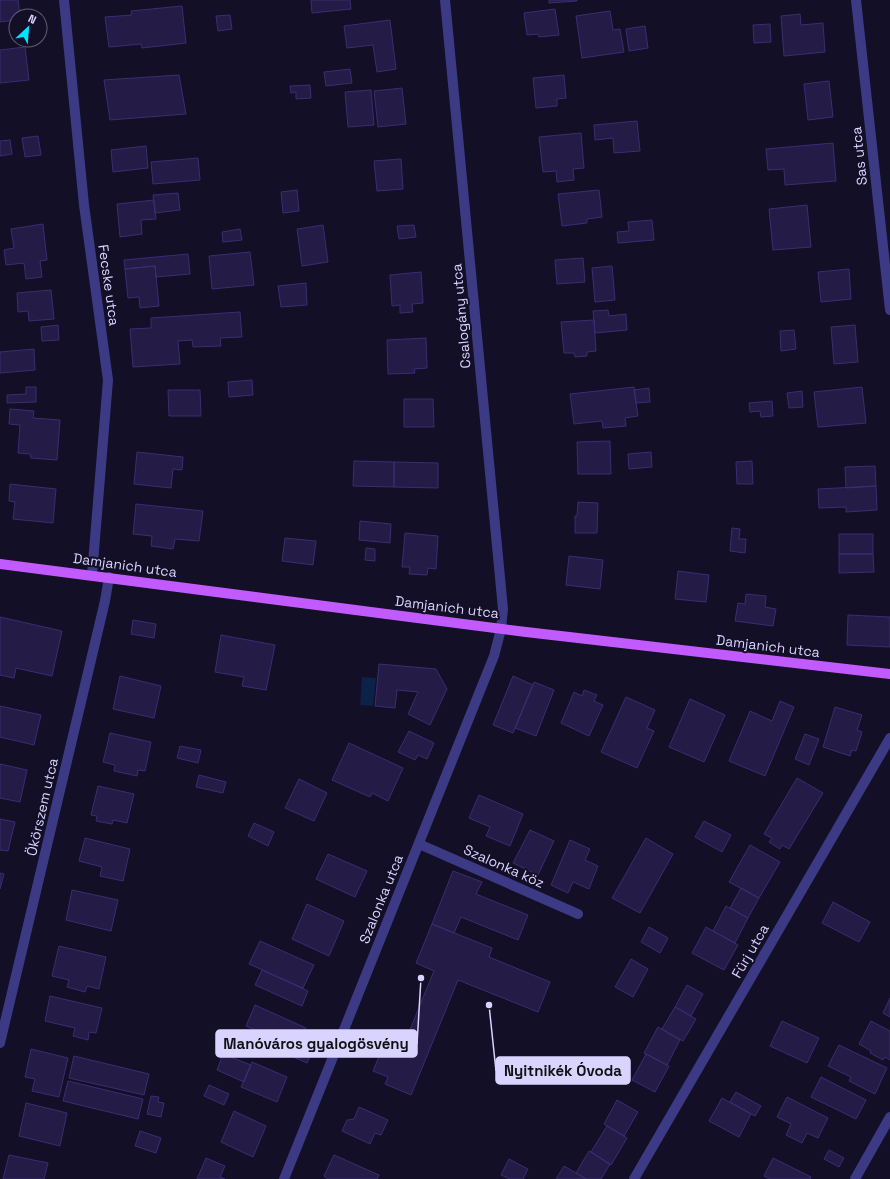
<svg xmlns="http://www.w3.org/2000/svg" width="890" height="1179" viewBox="0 0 890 1179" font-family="'Space Grotesk',sans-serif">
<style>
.water{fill:#0c2248}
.building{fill:#241b47;stroke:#3b2d73}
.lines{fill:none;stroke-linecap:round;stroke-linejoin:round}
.minor{stroke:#3d3a85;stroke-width:10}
.major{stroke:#c25bff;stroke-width:10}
.labels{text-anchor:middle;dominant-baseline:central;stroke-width:4;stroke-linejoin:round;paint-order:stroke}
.street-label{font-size:14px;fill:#d9d4ff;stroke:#130f26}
.leader{fill:none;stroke:#d9d4ff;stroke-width:1.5}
.callout-dot{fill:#d9d4ff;stroke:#130f26;stroke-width:1.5}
.callout{fill:#d9d4ff;stroke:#d9d4ff;stroke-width:1.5}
.callout-label{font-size:15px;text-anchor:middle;font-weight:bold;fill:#111}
</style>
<rect width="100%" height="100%" fill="#130f26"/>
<!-- water -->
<path class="water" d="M362 677 376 678 373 706 360 705Z"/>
<!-- building -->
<path class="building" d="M0 0H18L20 14 14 15 15 20 0 22Z
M311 0H350L351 9 312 13Z
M549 0H577V1L549 3Z
M182 6 186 43 142 48 141 44 109 47 105 17 132 15 131 11Z
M555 9 559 35 539 37 538 34 527 35 524 13Z
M610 11 613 30 620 29 624 52 582 58 576 16Z
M800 14 801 25 823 23 825 52 784 56 781 16Z
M230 15 232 29 218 31 216 16Z
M390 20 396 69 377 72 373 45 347 48 344 26Z
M770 24 771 42 754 43 753 25Z
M645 26 648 48 629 51 626 29Z
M25 47 29 80 0 83V50Z
M350 69 352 83 326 86 324 72Z
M179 75 186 114 110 120 104 80Z
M564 75 566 98 557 99V106L536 108 533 78Z
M829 81 833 117 808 120 804 84Z
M310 85 311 98 296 99V92L291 93 290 86Z
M402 88 406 124 378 127 374 91Z
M371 90 374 125 348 127 345 92Z
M637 121 640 151 614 153 613 138 595 140 594 125Z
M581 133 584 168 573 169 574 180 557 182 556 171 543 172 539 137Z
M38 136 41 155 25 157 22 138Z
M10 140 12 154 0 156V141Z
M833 143 836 181 785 185 784 169 768 170 766 149Z
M146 146 148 168 113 172 111 150Z
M198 158 200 180 153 184 151 162Z
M401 159 403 189 377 191 374 161Z
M297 190 299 211 283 213 281 192Z
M599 190 602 217 587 219V223L562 226 558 194Z
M178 193 180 210 155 213 153 195Z
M154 200 156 219 141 220 142 234 120 237 117 204Z
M807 205 811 247 773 250 769 209Z
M652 220 654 240 618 243 617 232 629 231 628 222Z
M43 224 47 260 40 261 42 277 26 279 24 263 6 265 4 250 14 248 11 229Z
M323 225 328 262 302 266 297 229Z
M414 225 416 237 399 239 397 226Z
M240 229 242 240 223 242 222 232Z
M250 252 254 285 212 289 209 256Z
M188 254 190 274 156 277 155 266 125 269 124 260Z
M583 258 585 282 557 284 555 260Z
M155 266 159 306 140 308 139 297 128 298 125 269Z
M612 266 615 300 595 302 592 268Z
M849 269 851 299 821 302 818 272Z
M421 272 423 303 412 304 413 312 400 313V305L392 306 390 275Z
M306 283 307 305 281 307 278 286Z
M51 290 54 319 29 321 28 311 18 312 17 293Z
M608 310 609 316 626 314 627 330 595 333 593 311Z
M240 312 242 337 220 338 221 346 193 347 192 340 178 341 180 364 133 367 130 329 151 328V318Z
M594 320 596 351 587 352V356L575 357 574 353H564L561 322Z
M58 325 59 340 42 341 41 327Z
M855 325 858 362 834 364 831 327Z
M794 330 796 349 781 351 780 331Z
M426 338 427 368 414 369 415 373 388 374 387 340Z
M34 349 35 370 0 373V352Z
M252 380 253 395 229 397 228 382Z
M26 387H36V402L7 403V395L26 394Z
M634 387 638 416 625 418 626 426 603 428 602 421 574 424 570 394Z
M862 387 866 423 818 427 814 392Z
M649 388 650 402 636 403 634 390Z
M168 390H200L201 416H169Z
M802 391 803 407 789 408 787 393Z
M404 399H433L434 427H404Z
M772 401 773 416 761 417 760 411 750 412 749 403Z
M10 409 34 411 33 418 60 420 57 460 31 458 30 454 18 453 20 425 9 424Z
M610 441 611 474H578L577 442Z
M137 452 183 457 182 470 173 469 171 488 134 484Z
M651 452 652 467 629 469 628 454Z
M354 461 394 462V487L353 486Z
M752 461 753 484H737L736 462Z
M394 462 438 463V488L394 487Z
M875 466 876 486 846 488 845 467Z
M10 484 56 489 53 523 13 519 15 502 9 501Z
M876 486 877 510 846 512V507L819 508 818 489Z
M578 502 598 503 597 533H575V516H577Z
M136 504 203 511 199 541 175 539 173 549 151 546 152 536 133 534Z
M360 521 391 524 390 543 359 540Z
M732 528 740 529 739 539H746L745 553 730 551Z
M405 533 438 536 436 569 428 568 427 575 409 574 410 567H402Z
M839 534H873V554H839Z
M285 538 316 541 313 565 282 561Z
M366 548 375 549V561L365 560Z
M839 554H873L874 572 839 573Z
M569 556 603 560 600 589 566 585Z
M678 571 709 575 706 602 675 599Z
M746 594 766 596 765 607 776 609 773 626 735 621 738 603 745 604Z
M848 615 890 617V647L847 645Z
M0 617 62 631 52 676 16 668 14 678 0 675Z
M133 620 156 624 154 638 131 634Z
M221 635 275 645 266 690 242 686 244 677 215 672Z
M379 664 436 669 447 689 430 725 408 714 418 692 397 690 395 708 375 706Z
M120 676 161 686 154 718 113 709Z
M513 676 533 685 513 733 493 725Z
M534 682 554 690 536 736 515 728Z
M584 690 597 695 594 701 603 705 589 736 561 723 574 692 582 696Z
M626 697 655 710 647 728 654 731 637 768 601 752Z
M690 699 725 715 704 762 669 747Z
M780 701 794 707 765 776 729 761 750 711 772 721Z
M0 706 41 715 34 745 0 737Z
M835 707 862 715 857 730 862 732 856 751 852 750 850 756 823 747Z
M409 731 434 743 427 759 418 755 415 760 398 752Z
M110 733 151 742 145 771 138 770 137 776 114 771 115 765 103 762Z
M805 734 819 739 809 765 795 759Z
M349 743 403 768 388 801 372 793 370 797 332 780Z
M180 746 201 750 198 763 177 758Z
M0 764 27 770 20 802 0 798Z
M199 775 226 782 223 793 196 787Z
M797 778 823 793 789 849 782 845 780 849 769 842 772 838 764 834Z
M299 779 327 793 314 821 285 808Z
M98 786 134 794 127 823 113 820 112 824 96 821 97 816 91 815Z
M479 795 523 814 510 846 486 836 490 827 469 818Z
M0 819 15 822 8 851 0 850Z
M704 821 731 835 722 852 695 837Z
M254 823 274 832 268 846 248 836Z
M530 830 554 841 538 875 513 863Z
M85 838 130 849 123 881 100 876 102 867 79 861Z
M646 838 673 854 640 913 612 898Z
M570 840 590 849 585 860 598 866 589 889 573 882 568 893 551 885Z
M750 845 780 862 759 898 729 882Z
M328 854 367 871 355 897 316 879Z
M453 871 482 882 476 894 528 915 518 940 461 917 454 933 432 924Z
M0 873 4 874 0 889Z
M741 888 759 898 748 918 730 908Z
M72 890 118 900 111 931 66 920Z
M833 902 870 922 859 942 822 923Z
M307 904 344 921 329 956 292 939Z
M726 906 748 918 735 943 713 931Z
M432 924 492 948 489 957 550 982 538 1012 458 980 411 1095 385 1084 388 1077 373 1071 383 1047 400 1054 434 971 416 963Z
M649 927 668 938 660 953 641 942Z
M706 927 738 945 724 970 692 953Z
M260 941 314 965 303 988 249 964Z
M59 946 106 957 99 989 87 986 85 992 67 987 69 980 52 976Z
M631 959 648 969 633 997 615 987Z
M262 970 308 991 302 1006 255 985Z
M687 985 703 994 691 1016 675 1007Z
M50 996 102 1008 96 1033 89 1032 88 1040 73 1036 75 1028 45 1021Z
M890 998V1017L883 1013Z
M255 1005 306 1028 301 1038 316 1044 307 1063 275 1049 279 1040 246 1026Z
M675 1007 696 1019 683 1041 662 1029Z
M782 1021 819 1038 807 1063 770 1046Z
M871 1021 890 1031V1060L885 1057 883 1060 870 1053 871 1051 859 1044Z
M658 1027 680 1040 667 1065 644 1053Z
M839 1045 887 1068 875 1094 849 1081 851 1077 828 1066Z
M31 1049 68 1058 59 1097 32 1091 35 1079 25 1077Z
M223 1054 251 1065 244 1082 217 1070Z
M646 1054 669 1066 655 1092 632 1080Z
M74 1056 149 1074 144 1095 69 1078Z
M252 1062 287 1077 277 1102 241 1087Z
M821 1077 866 1100 856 1119 811 1097Z
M68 1081 143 1099 138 1119 63 1101Z
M209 1085 229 1094 224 1105 204 1096Z
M736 1092 761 1106 755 1116 730 1102Z
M151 1096 159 1097 158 1102 164 1103 161 1117 147 1114Z
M787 1097 828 1118 818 1138 807 1133 802 1143 786 1135 791 1124 777 1117Z
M722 1098 751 1114 739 1137 709 1121Z
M617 1100 638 1112 624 1136 604 1124Z
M26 1103 67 1113 60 1146 19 1136Z
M359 1107 388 1120 381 1135 375 1133 370 1144 342 1131 347 1120 354 1119Z
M234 1111 266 1126 253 1157 221 1142Z
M607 1126 627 1138 611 1165 591 1152Z
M140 1131 161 1138 156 1153 135 1146Z
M829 1150 844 1158 839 1167 824 1159Z
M589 1151 610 1164 601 1179H586L576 1173Z
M9 1155 48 1163 44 1179H3Z
M334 1155 379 1175 377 1179H328L324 1176Z
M206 1158 225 1166 220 1177 225 1179H197Z
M773 1158 811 1177 810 1179H770L764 1176Z
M509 1159 528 1169 523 1179H510L501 1175Z
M564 1166 576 1173 586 1179H556Z"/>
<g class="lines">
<!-- minor -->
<path class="minor" d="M64 0 84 205 108 380 92 575
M856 0 890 310
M419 844 578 914
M0 1043 105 601 109 577
M284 1179 494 656 501 629 503 609 445 0
M634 1179 890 738
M855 1179 890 1117"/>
<!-- major -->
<path class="major" d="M0 564 526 632 890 674"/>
</g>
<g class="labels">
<!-- street labels -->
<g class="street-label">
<text transform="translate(859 156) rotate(-96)">Sas utca</text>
<text transform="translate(109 285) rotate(82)">Fecske utca</text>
<text transform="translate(461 316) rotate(-95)">Csalogány utca</text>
<text transform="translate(125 565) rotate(8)">Damjanich utca</text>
<text transform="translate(447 607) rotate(7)">Damjanich utca</text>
<text transform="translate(768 646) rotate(7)">Damjanich utca</text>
<text transform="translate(42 807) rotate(-77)">Ökörszem utca</text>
<text transform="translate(504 866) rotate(24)">Szalonka köz</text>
<text transform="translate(381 899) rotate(-68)">Szalonka utca</text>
<text transform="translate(750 951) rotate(-60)">Fürj utca</text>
</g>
</g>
<!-- callouts -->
<path class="leader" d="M421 978L417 1044M489 1005L496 1071"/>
<g class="callout-dot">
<circle cx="421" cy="978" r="4"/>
<circle cx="489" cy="1005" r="4"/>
</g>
<g class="callout">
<rect x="216" y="1030" width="201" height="27" rx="4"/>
<rect x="496" y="1057" width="134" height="27" rx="4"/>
</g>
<g class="callout-label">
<text x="316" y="1049">Manóváros gyalogösvény</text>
<text x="563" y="1076">Nyitnikék Óvoda</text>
</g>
<!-- north arrow -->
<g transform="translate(28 28) rotate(26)"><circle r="19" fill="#130f26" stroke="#625e7d"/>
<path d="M0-3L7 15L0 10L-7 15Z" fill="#00e5ff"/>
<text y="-6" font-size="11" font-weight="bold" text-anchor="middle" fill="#d9d4ff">N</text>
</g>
</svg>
